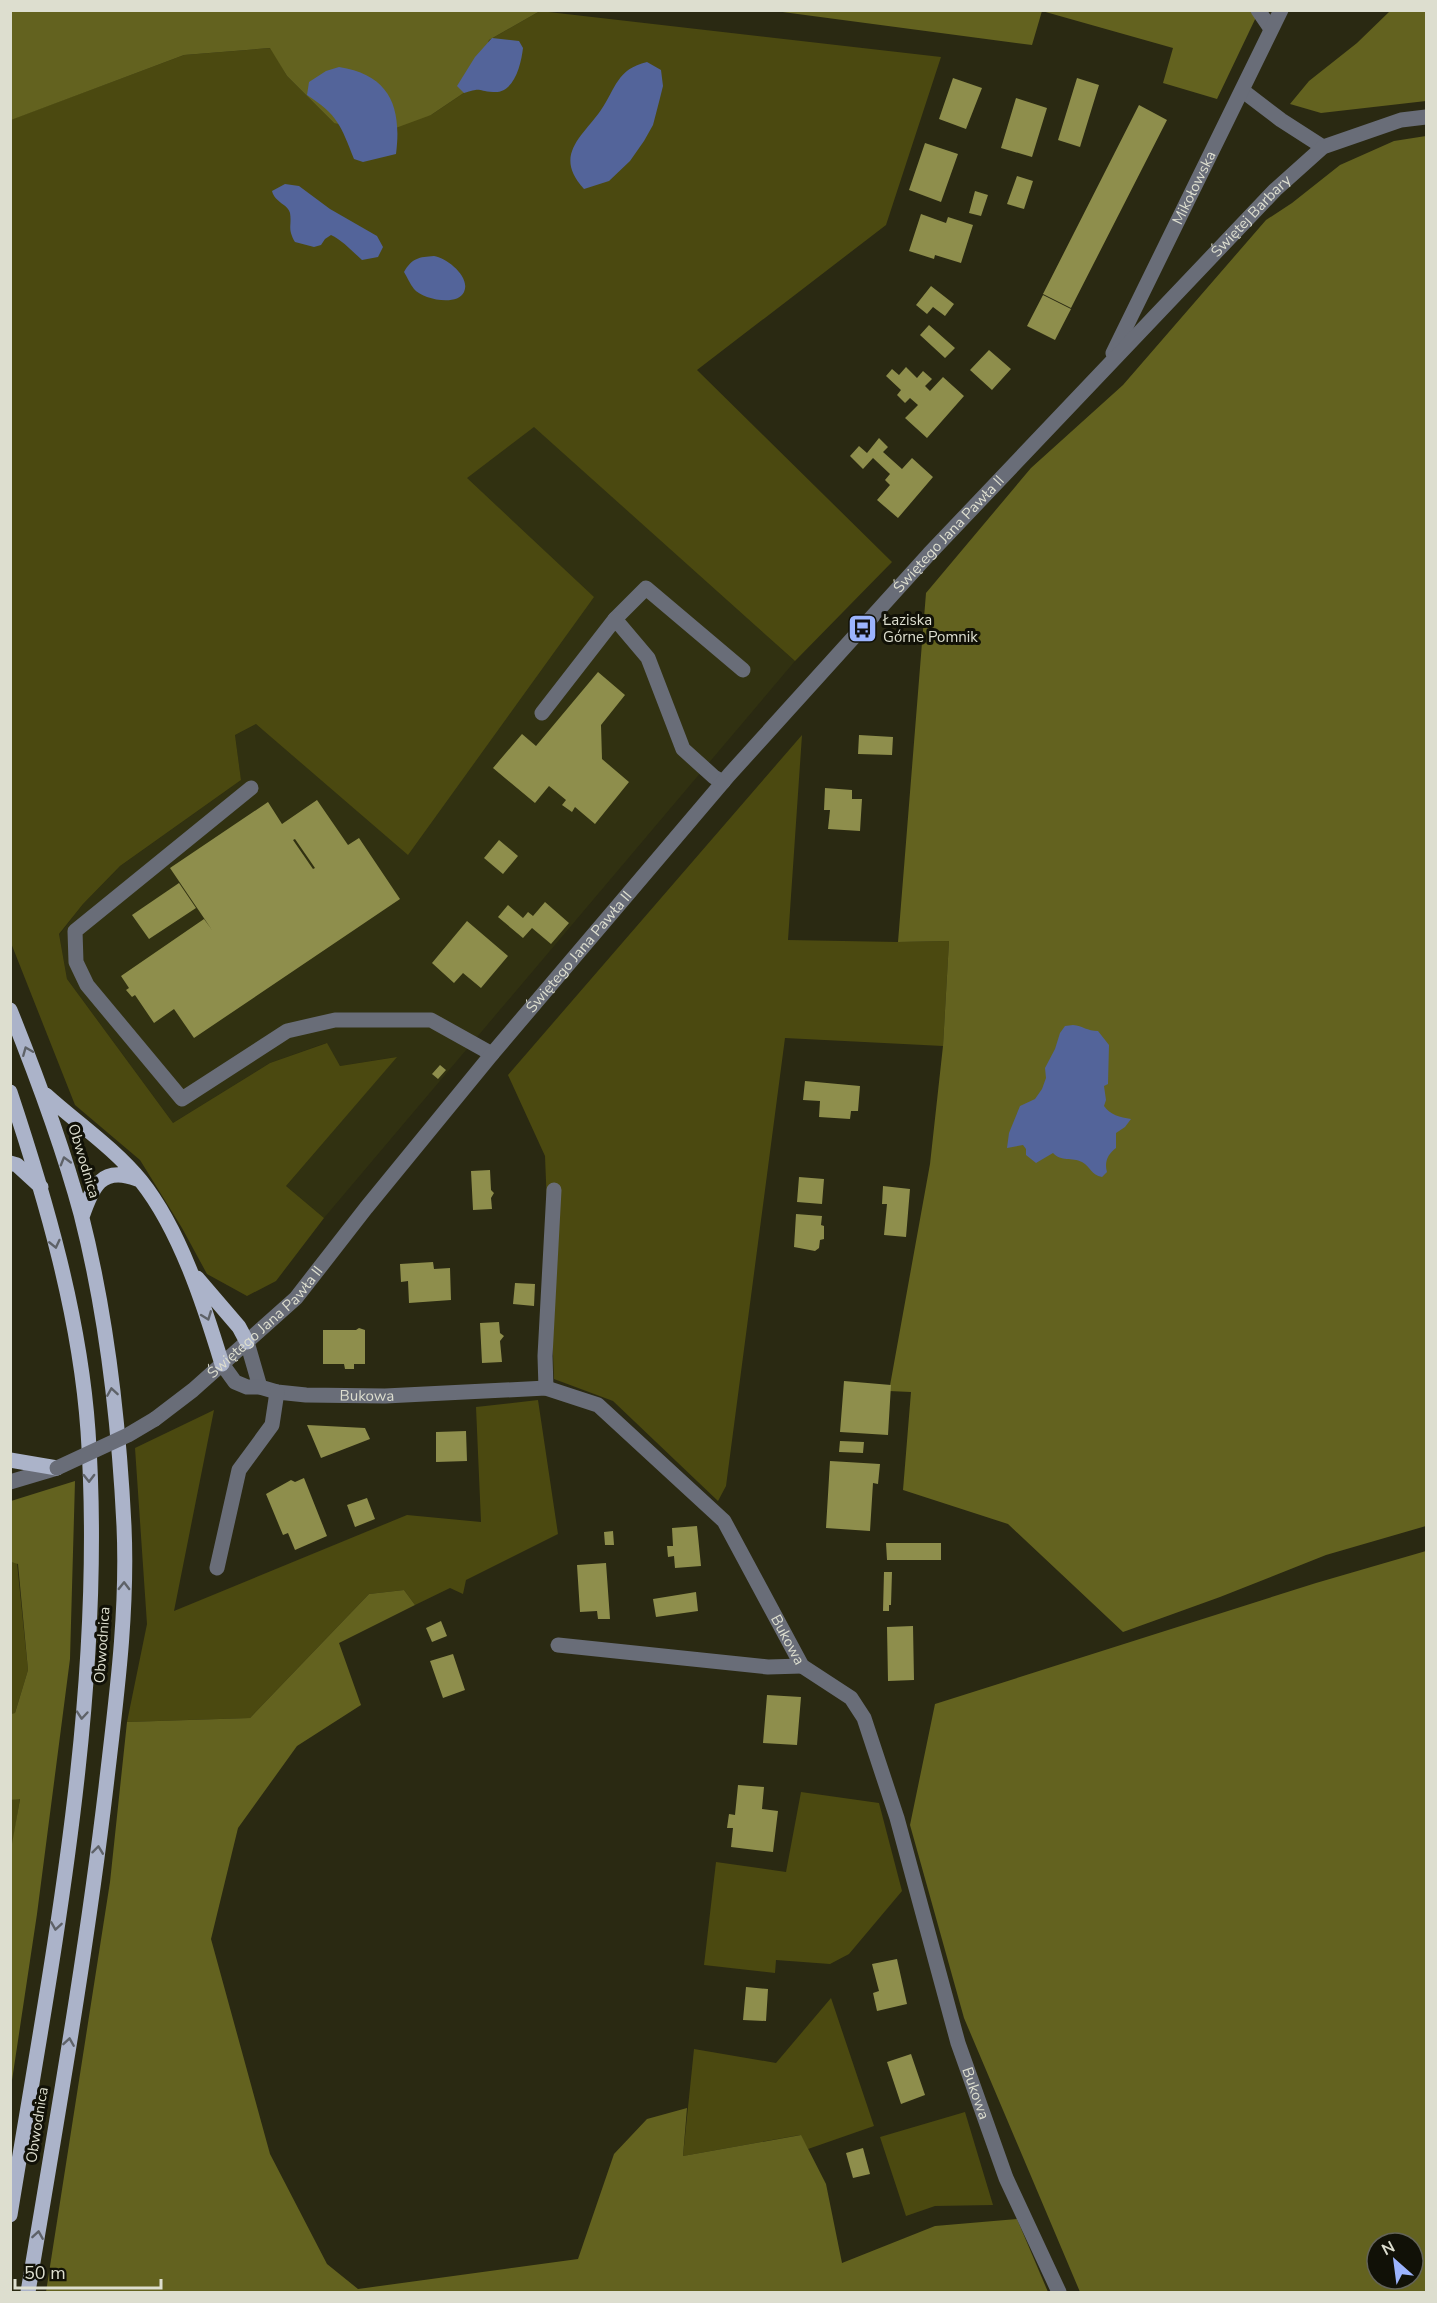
<svg xmlns="http://www.w3.org/2000/svg" width="1437" height="2303" viewBox="0 0 1437 2303" font-family="'Nunito Sans',sans-serif">
<style>
.built{fill:#313111}
.green{fill:#4b4910}
.forest{fill:#63621f;fill-rule:evenodd}
.water{fill:#53649a}
.building{fill:#8e8e4c;fill-rule:evenodd}
.lines{fill:none;stroke-linecap:round;stroke-linejoin:round}
.minor{stroke:#696d78;stroke-width:15}
.major{stroke:#abb3c9;stroke-width:15}
.minor-bridge{stroke:#696d78;stroke-width:15}
.oneway{stroke:#5e6268}
.labels{text-anchor:middle;dominant-baseline:central;stroke-width:6;stroke-linejoin:round;paint-order:stroke}
.street-label{font-size:15px;fill:#dddecf;stroke:#111107}
.poi-label{font-size:15px;fill:#dddecf;stroke:#111107;text-anchor:start}
</style>
<rect width="100%" height="100%" fill="#2a2912"/>
<!-- built -->
<path class="built" d="M534 426 795 661 324 1218 286 1186 396 1057 340 1066 326 1043 270 1063 173 1123 67 979 59 935 83 904 120 866 241 780 235 735 256 724 265 731 467 477Z"/>
<!-- green -->
<path class="green" d="M540 11 941 57 886 225 697 370 892 562 795 661 534 427 467 478 594 597 408 855 256 724 235 735 241 780 120 866 83 904 59 934 67 979 173 1123 270 1063 327 1043 340 1066 397 1057 286 1186 324 1218 276 1281 247 1296 207 1274 182 1228 140 1160 75 1105 11 943 10 120 184 55 271 48 287 76 334 123 431 115 477 84 489 40Z
M802 735 788 940 898 942 949 941 943 1046 785 1038 726 1486 718 1501 613 1401 554 1379 545 1156 508 1075Z
M538 1400 558 1534 466 1580 463 1594 450 1588 415 1605 404 1590 369 1594 250 1718 127 1722 147 1624 135 1448 214 1410 174 1611 407 1515 481 1522 476 1407Z
M11 1562 17 1563 28 1670 15 1713 11 1714Z
M801 1792 879 1803 902 1891 849 1954 830 1964 776 1960 775 1973 704 1965 716 1862 786 1872Z
M20 1798 11 1855V1800Z
M831 1998 874 2126 808 2149 800 2135 683 2156 694 2049 776 2063Z
M965 2112 993 2205 935 2206 906 2216 880 2137Z"/>
<!-- forest -->
<path class="forest" d="M11 11H545H540L489 40 477 84 431 115 382 133 334 123 287 76 270 48 184 55 11 120Z
M775 11H1259L1217 99 1163 83 1173 48 1042 11 1032 45Z
M1390 11H1426V101L1321 113 1290 104 1309 81 1357 43Z
M1426 136V1526L1326 1555 1220 1597 1123 1632 1008 1524 903 1490 911 1392 889 1391 930 1164 943 1046 949 941 898 942 926 593 1031 468 1123 385 1266 220 1292 203 1340 165 1394 141Z
M75 1481 70 1659 37 1914 11 2087 10 1855 20 1799 11 1800 10 1714 15 1713 28 1670 18 1564 11 1562V1501Z
M1426 1551V2292H1080L964 2018 910 1825 935 1704 1316 1583ZM1377 2243H1413V2279H1377Z
M404 1590 415 1605 339 1643 361 1705 297 1746 238 1828 211 1939 270 2154 327 2264 358 2289 578 2259 614 2154 647 2119 687 2108 683 2156 801 2135 826 2184 842 2263 935 2226 1017 2219 1048 2292H46L110 1882 127 1722 250 1718 369 1594Z"/>
<!-- water -->
<path class="water" d="M492 38 519 41 523 48C521 65 514 94 493 92 477 91 482 87 464 93L457 86 475 57Z
M647 62 661 70 663 86 659 102 653 125 644 141 630 161 609 181 584 189C553 155 582 137 601 110 616 88 617 69 647 62Z
M339 67C390 75 402 107 396 154L363 162 354 159C341 126 338 115 307 95L309 82 326 71Z
M285 184 299 186 330 209 377 236 383 247 378 257 362 260C352 251 342 240 331 235L325 239 321 245 314 247 295 242C287 228 292 226 290 213 288 204 275 203 272 191Z
M434 256C447 258 471 277 464 292 457 307 422 299 414 289 410 284 407 277 404 272 412 258 419 257 434 256Z
M1073 1025C1083 1026 1087 1031 1098 1031L1109 1045 1108 1084 1104 1086 1106 1100 1104 1106C1110 1115 1120 1117 1131 1119L1125 1127 1116 1133V1148C1108 1154 1104 1162 1107 1172L1102 1177C1091 1175 1091 1167 1082 1162 1072 1157 1061 1162 1053 1153L1036 1163 1026 1155V1149L1023 1145 1007 1148 1009 1133 1020 1106 1035 1099 1042 1089 1046 1078 1045 1068 1055 1049 1060 1033 1065 1026Z"/>
<!-- building -->
<path class="building" d="M953 78 982 88 966 129 939 119Z
M1077 78 1099 85 1080 147 1058 140Z
M1016 98 1047 108 1032 157 1001 148Z
M1139 105 1167 120 1071 308 1043 294Z
M925 143 958 154 941 202 909 190Z
M1017 176 1033 181 1024 209 1007 204Z
M975 191 988 195 981 216 969 213Z
M921 214 946 223 948 217 973 225 961 263 935 255 934 259 909 251Z
M931 286 954 304 945 316 933 307 927 314 916 305Z
M1043 295 1071 309 1055 340 1027 326Z
M929 325 955 348 945 358 920 335Z
M989 350 1011 369 992 390 970 370Z
M906 367 917 378 923 371 932 379 925 386 930 391 943 377 964 396 927 438 905 418 918 405 910 398 905 403 897 395 901 390 886 376 892 369 899 375Z
M879 438 888 447 883 452 902 469 912 458 933 477 898 518 877 500 890 485 885 480 890 474 873 458 863 469 850 456 859 446 867 453Z
M598 672 625 695 601 725 602 759 629 782 595 824 575 807 572 812 562 805 566 800 549 786 535 803 493 768 522 734 536 746Z
M859 735 893 737 892 755 858 754Z
M825 788 852 790V799H862L860 831 828 829 830 810H824Z
M317 800 348 845 359 838 400 899 194 1038 174 1009 154 1023 135 995 132 997 126 990 129 988 121 976 204 919 212 930 170 868 268 802 282 824ZM295 839 315 868 313 869 293 840Z
M499 840 518 856 503 874 484 858Z
M179 883 196 908 149 939 132 915Z
M545 902 569 923 551 944 532 928 523 938 498 917 508 905 523 918 528 912 533 916Z
M467 921 508 956 481 988 463 973 454 983 432 963Z
M440 1065 446 1070 438 1079 432 1074Z
M805 1081 860 1086 858 1111H851L850 1119 819 1117 820 1101 803 1100Z
M490 1170 491 1190 494 1193 491 1198 492 1209 473 1210 471 1171Z
M799 1177 824 1179 822 1204 797 1202Z
M883 1186 910 1189 906 1237 884 1235 887 1204H882Z
M796 1214 822 1216 821 1225 824 1226V1239L820 1240 819 1248 815 1251 794 1247Z
M433 1262 434 1269 450 1268 451 1300 409 1303 408 1281 401 1282 400 1264Z
M515 1283 535 1284 534 1306 513 1304Z
M499 1322 500 1333 504 1336 500 1341 502 1362 482 1363 480 1323Z
M359 1328 365 1330V1364H354V1369H345L344 1364H323V1330H356Z
M844 1381 891 1385 888 1435 840 1432Z
M307 1425 365 1428 370 1439 321 1458Z
M466 1431 467 1461 436 1462V1432Z
M840 1441 864 1442 863 1453 839 1452Z
M830 1461 880 1464 878 1484 873 1483 870 1531 826 1528Z
M304 1478 327 1536 295 1550 288 1533 283 1535 266 1494 291 1480 295 1482Z
M367 1498 375 1519 355 1527 347 1505Z
M697 1526 701 1566 675 1568 674 1556 668 1557 667 1546H673L672 1528Z
M613 1531 614 1545H605L604 1532Z
M886 1543H941V1560H887Z
M606 1563 610 1619H598L597 1611 580 1612 577 1565Z
M884 1572H892L891 1605H889V1611H883Z
M696 1592 698 1611 656 1617 653 1599Z
M441 1621 447 1636 432 1642 426 1628Z
M913 1626 914 1680 888 1681 887 1627Z
M453 1654 465 1690 443 1698 430 1661Z
M767 1695 801 1697 797 1745 763 1743Z
M738 1785 764 1787 762 1809 778 1811 773 1852 731 1847 733 1828H727L729 1814 735 1815Z
M897 1959 907 2004 877 2011 873 1993 879 1991 872 1964Z
M746 1987 768 1989 766 2021 743 2020Z
M911 2054 925 2095 901 2104 887 2062Z
M863 2148 870 2174 853 2178 846 2153Z"/>
<g class="lines">
<!-- minor -->
<g class="minor">
<path d="M1258 10 1271 29"/>
<path d="M1243 91 1281 120 1323 147"/>
<path id="s1" d="M1113 353 1281 10"/>
<path d="M615 619 646 588 743 670"/>
<path d="M542 713 615 619 648 658 683 749 714 777 723 782"/>
<path d="M251 788 75 931 76 962 87 985 182 1099 287 1031 335 1020H431L492 1054"/>
<path d="M247 1342 260 1387"/>
<path id="s2" d="M222 1364 235 1382 247 1387H260L277 1392 306 1395 385 1396 546 1388 598 1405 724 1521 802 1666 851 1698 864 1718 897 1818 958 2043 1006 2178 1059 2292"/>
<path d="M546 1388 545 1356 554 1190"/>
<path id="s3" d="M155 1419 193 1390 296 1298 366 1208 492 1054 729 775 929 554 1275 190 1323 147 1401 120 1426 117"/>
<path d="M10 1482 57 1468"/>
<path d="M217 1568 239 1470 272 1425 277 1392"/>
<path d="M558 1645 768 1667 802 1666"/>
</g>
<!-- major -->
<path class="major" d="M10 1010C37 1077 62 1144 81 1214 106 1312 119 1424 124 1526 128 1614 116 1700 106 1787 86 1956 56 2124 28 2292
M10 1092C46 1200 80 1317 88 1431 106 1694 52 1957 10 2215
M46 1095C77 1123 114 1148 141 1181 180 1230 204 1305 222 1364
M10 1163 17 1165 41 1187
M82 1217C92 1188 101 1165 137 1179
M197 1278 239 1327 247 1342
M10 1460 57 1468"/>
<!-- minor-bridge -->
<path class="minor-bridge" d="M57 1468 128 1435 155 1419"/>
</g>
<!-- one-way arrows -->
<defs><path id="oneway-chevron" d="M-2-3.5L2.5 0L-2 3.5" fill="none" stroke-width="1.6" stroke-linecap="round" stroke-linejoin="round" transform="scale(1.5)"/></defs>
<g class="oneway">
<use href="#oneway-chevron" transform="translate(27 1051) rotate(-112)"/>
<use href="#oneway-chevron" transform="translate(65 1161) rotate(-106)"/>
<use href="#oneway-chevron" transform="translate(55 1244) rotate(77)"/>
<use href="#oneway-chevron" transform="translate(207 1316) rotate(69)"/>
<use href="#oneway-chevron" transform="translate(112 1392) rotate(-99)"/>
<use href="#oneway-chevron" transform="translate(89 1478) rotate(89)"/>
<use href="#oneway-chevron" transform="translate(124 1586) rotate(-89)"/>
<use href="#oneway-chevron" transform="translate(82 1715) rotate(95)"/>
<use href="#oneway-chevron" transform="translate(98 1850) rotate(-83)"/>
<use href="#oneway-chevron" transform="translate(56 1926) rotate(99)"/>
<use href="#oneway-chevron" transform="translate(69 2042) rotate(-81)"/>
<use href="#oneway-chevron" transform="translate(38 2235) rotate(-81)"/>
</g>
<!-- icons -->
<defs>
<symbol id="bus-square" viewBox="-11 -11 22 22"><rect x="-9" y="-9" width="18" height="18" rx="4" fill="#9cb4fd" stroke="#111107"/><path d="M-5-6H5V4H4V6H2V4H-2V6H-4V4H-5ZM-3.5-4V0h7V-4ZM-3.5 1.2v1.5H-2V1.2ZM2 1.2v1.5H3.5V1.2Z" fill="#111"/></symbol>
</defs>
<g fill-rule="evenodd">
<use href="#bus-square" x="846" y="612" width="33" height="33"/>
</g>
<g class="labels">
<!-- street labels -->
<g class="street-label">
<text stroke="none"><textPath href="#s1" startOffset="184">Mikołowska</textPath></text>
<text stroke="none"><textPath href="#s3" startOffset="1630">Świętej Barbary</textPath></text>
<text stroke="none"><textPath href="#s3" startOffset="1191">Świętego Jana Pawła II</textPath></text>
<text stroke="none"><textPath href="#s3" startOffset="633">Świętego Jana Pawła II</textPath></text>
<text transform="translate(84 1161) rotate(73)">Obwodnica</text>
<text stroke="none"><textPath href="#s3" startOffset="147">Świętego Jana Pawła II</textPath></text>
<text stroke="none"><textPath href="#s2" startOffset="156">Bukowa</textPath></text>
<text stroke="none"><textPath href="#s2" startOffset="696">Bukowa</textPath></text>
<text transform="translate(102 1645) rotate(-86)">Obwodnica</text>
<text stroke="none"><textPath href="#s2" startOffset="1200">Bukowa</textPath></text>
<text transform="translate(37 2125) rotate(-81)">Obwodnica</text>
</g>
<!-- poi labels -->
<g class="poi-label">
<text x="883" y="620">Łaziska<tspan x="883" dy="17">Górne Pomnik</tspan></text>
</g>
</g>
<!-- border -->
<rect width="1437" height="2303" fill="none" stroke="#dddecf" stroke-width="24"/>
<!-- north arrow -->
<g transform="translate(1395 2261) rotate(332)"><circle r="28" fill="#111107" stroke="#636357" stroke-width="1.5"/>
<path d="M0-4.5L10 22L0 15L-10 22Z" fill="#9cb4fd"/>
<text y="-9" font-size="16" font-weight="bold" text-anchor="middle" fill="#dddecf">N</text>
</g>
<!-- scale -->
<path d="M15 2279v9h146v-9" fill="none" stroke="#dddecf" stroke-width="3"/>
<text x="24" y="2279" font-size="18" fill="#dddecf" stroke="#111107" stroke-width="4.5" paint-order="stroke">50 m</text>
</svg>
